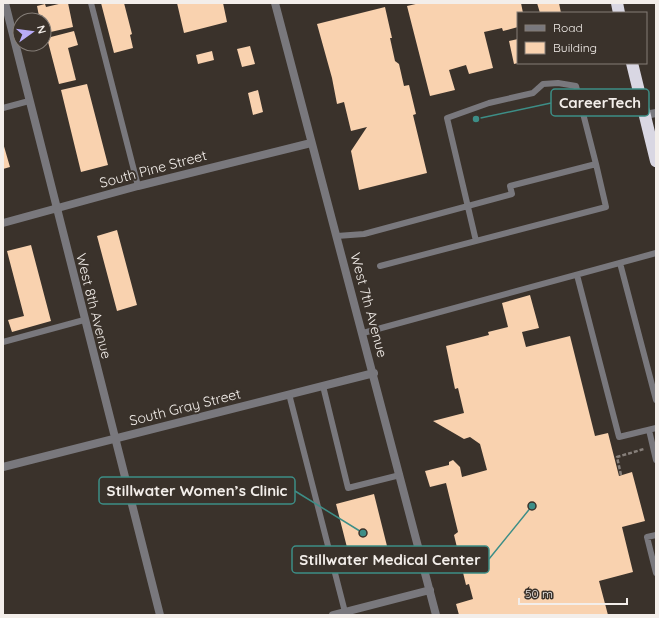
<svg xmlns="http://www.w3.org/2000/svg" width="659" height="618" viewBox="0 0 659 618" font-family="Quicksand,sans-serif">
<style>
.building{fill:#f9d2af}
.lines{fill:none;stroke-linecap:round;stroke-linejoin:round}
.path{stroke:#867f7a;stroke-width:2.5;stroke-dasharray:4 2;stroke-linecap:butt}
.lane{stroke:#79787d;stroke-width:6}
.street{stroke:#79787d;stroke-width:8}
.highway{stroke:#d9d7e3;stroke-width:12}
.labels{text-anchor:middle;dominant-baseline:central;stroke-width:4;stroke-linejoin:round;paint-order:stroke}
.street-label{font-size:14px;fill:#f3eeea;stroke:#3a322b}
.leader{fill:none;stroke:#3d8e87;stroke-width:1.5}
.callout-dot{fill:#3d8e87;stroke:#3a322b;stroke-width:1.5}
.callout{fill:#3a322b;stroke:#3d8e87;stroke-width:1.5}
.callout-label{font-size:15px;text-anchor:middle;font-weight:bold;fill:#f3eeea}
</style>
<rect width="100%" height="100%" fill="#3a322b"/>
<!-- building -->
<path class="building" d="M63 3H68L73 27 46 33 44 20 42 15 39 16 37 6 45 4 46 7Z
M101 3H124L132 34 130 35 133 48 114 53Z
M177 3H223L227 22 184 33Z
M420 3H521L523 13H518V27L503 31 502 28 484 32 493 68 469 74 466 65 449 70 455 90 430 96 407 6Z
M537 3H559L561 13H540Z
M385 7 392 38H390L395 61 399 64 404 86 409 85 416 114 413 115 427 173 359 190 351 151 367 127 351 131 344 102 337 104 332 78 317 24Z
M74 31 78 45 68 48 76 80 59 84 47 38Z
M518 39V63L514 64 509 41Z
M250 46 255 64 242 67 237 49Z
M212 51 214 60 198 64 196 55Z
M87 84 108 165 81 172 61 90Z
M258 90 263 112 253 115 248 93Z
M3 143 10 167 3 169Z
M117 230 137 305 117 311 97 236Z
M31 245 51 321 12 332 8 320 24 316 7 251Z
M530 295 539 328 522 332 526 347 570 336 595 436 608 433 619 476 632 472 645 521 622 527 633 572 599 581 608 615H459L456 604 473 599 469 584 466 585 454 535 458 532 446 483 430 487 425 471 449 465V462L453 460 460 467 462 477 487 470 480 444 470 437 464 439 433 421 464 413 458 388 455 389 446 346 489 335 488 332 508 327 502 303Z
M374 494 391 562 353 571 336 504Z"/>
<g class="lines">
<!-- path -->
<path class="path" d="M621 475 617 457 644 449"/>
<!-- lane -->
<path class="lane" d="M91 3 138 186
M3 108 29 101
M337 236 364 234 512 194 510 186 596 164 606 207 380 266
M476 241 447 118 489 103 533 93 543 84 558 83 576 86 596 164
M620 263 656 400
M577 275 619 437 656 428
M363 333 656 253
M3 342 84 320
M323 386 348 488 400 475
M289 394 345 612
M649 430 656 460
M656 535 647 537 656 573"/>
<!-- street -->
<path class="street" d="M5 3 160 615
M275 3 436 615
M645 115 656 113
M3 223 138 186 311 143
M3 467 374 373
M333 615 430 590"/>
<!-- highway -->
<path class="highway" d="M617 3 619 13
M632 63 656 161"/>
</g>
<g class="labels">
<!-- street labels -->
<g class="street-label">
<text transform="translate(153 169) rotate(-15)">South Pine Street</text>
<text transform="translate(369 305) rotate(75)">West 7th Avenue</text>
<text transform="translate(94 306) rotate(76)">West 8th Avenue</text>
<text transform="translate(185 407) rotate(-14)">South Gray Street</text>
</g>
</g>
<!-- callouts -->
<path class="leader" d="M476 119L551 103M363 533L295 491M532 506L489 559"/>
<g class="callout-dot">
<circle cx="476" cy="119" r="4"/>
<circle cx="363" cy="533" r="4"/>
<circle cx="532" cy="506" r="4"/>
</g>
<g class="callout">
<rect x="551" y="89" width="98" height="27" rx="4"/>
<rect x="99" y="477" width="196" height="27" rx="4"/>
<rect x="292" y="546" width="197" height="27" rx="4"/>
</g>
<g class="callout-label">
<text x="600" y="108">CareerTech</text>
<text x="197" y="496">Stillwater Women’s Clinic</text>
<text x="390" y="565">Stillwater Medical Center</text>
</g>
<!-- border -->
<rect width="659" height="618" fill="none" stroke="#f3eeea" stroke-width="8"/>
<!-- legend -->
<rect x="517" y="12" width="130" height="52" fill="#3a322b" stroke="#847d77"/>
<rect x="525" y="25" width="20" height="6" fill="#79787d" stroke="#847d77"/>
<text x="553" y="32" font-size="12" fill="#f3eeea">Road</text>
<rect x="525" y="42" width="20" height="12" fill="#f9d2af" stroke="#847d77"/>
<text x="553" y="52" font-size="12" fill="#f3eeea">Building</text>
<!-- north arrow -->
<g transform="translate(32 32) rotate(76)"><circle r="19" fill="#3a322b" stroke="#847d77"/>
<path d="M0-3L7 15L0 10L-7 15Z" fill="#b8abf7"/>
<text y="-6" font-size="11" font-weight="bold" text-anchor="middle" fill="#f3eeea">N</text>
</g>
<!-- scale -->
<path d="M519 598v6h108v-6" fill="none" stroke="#f3eeea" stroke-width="2"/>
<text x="525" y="598" font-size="12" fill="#f3eeea" stroke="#3a322b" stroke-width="3" paint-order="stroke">50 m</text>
</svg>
